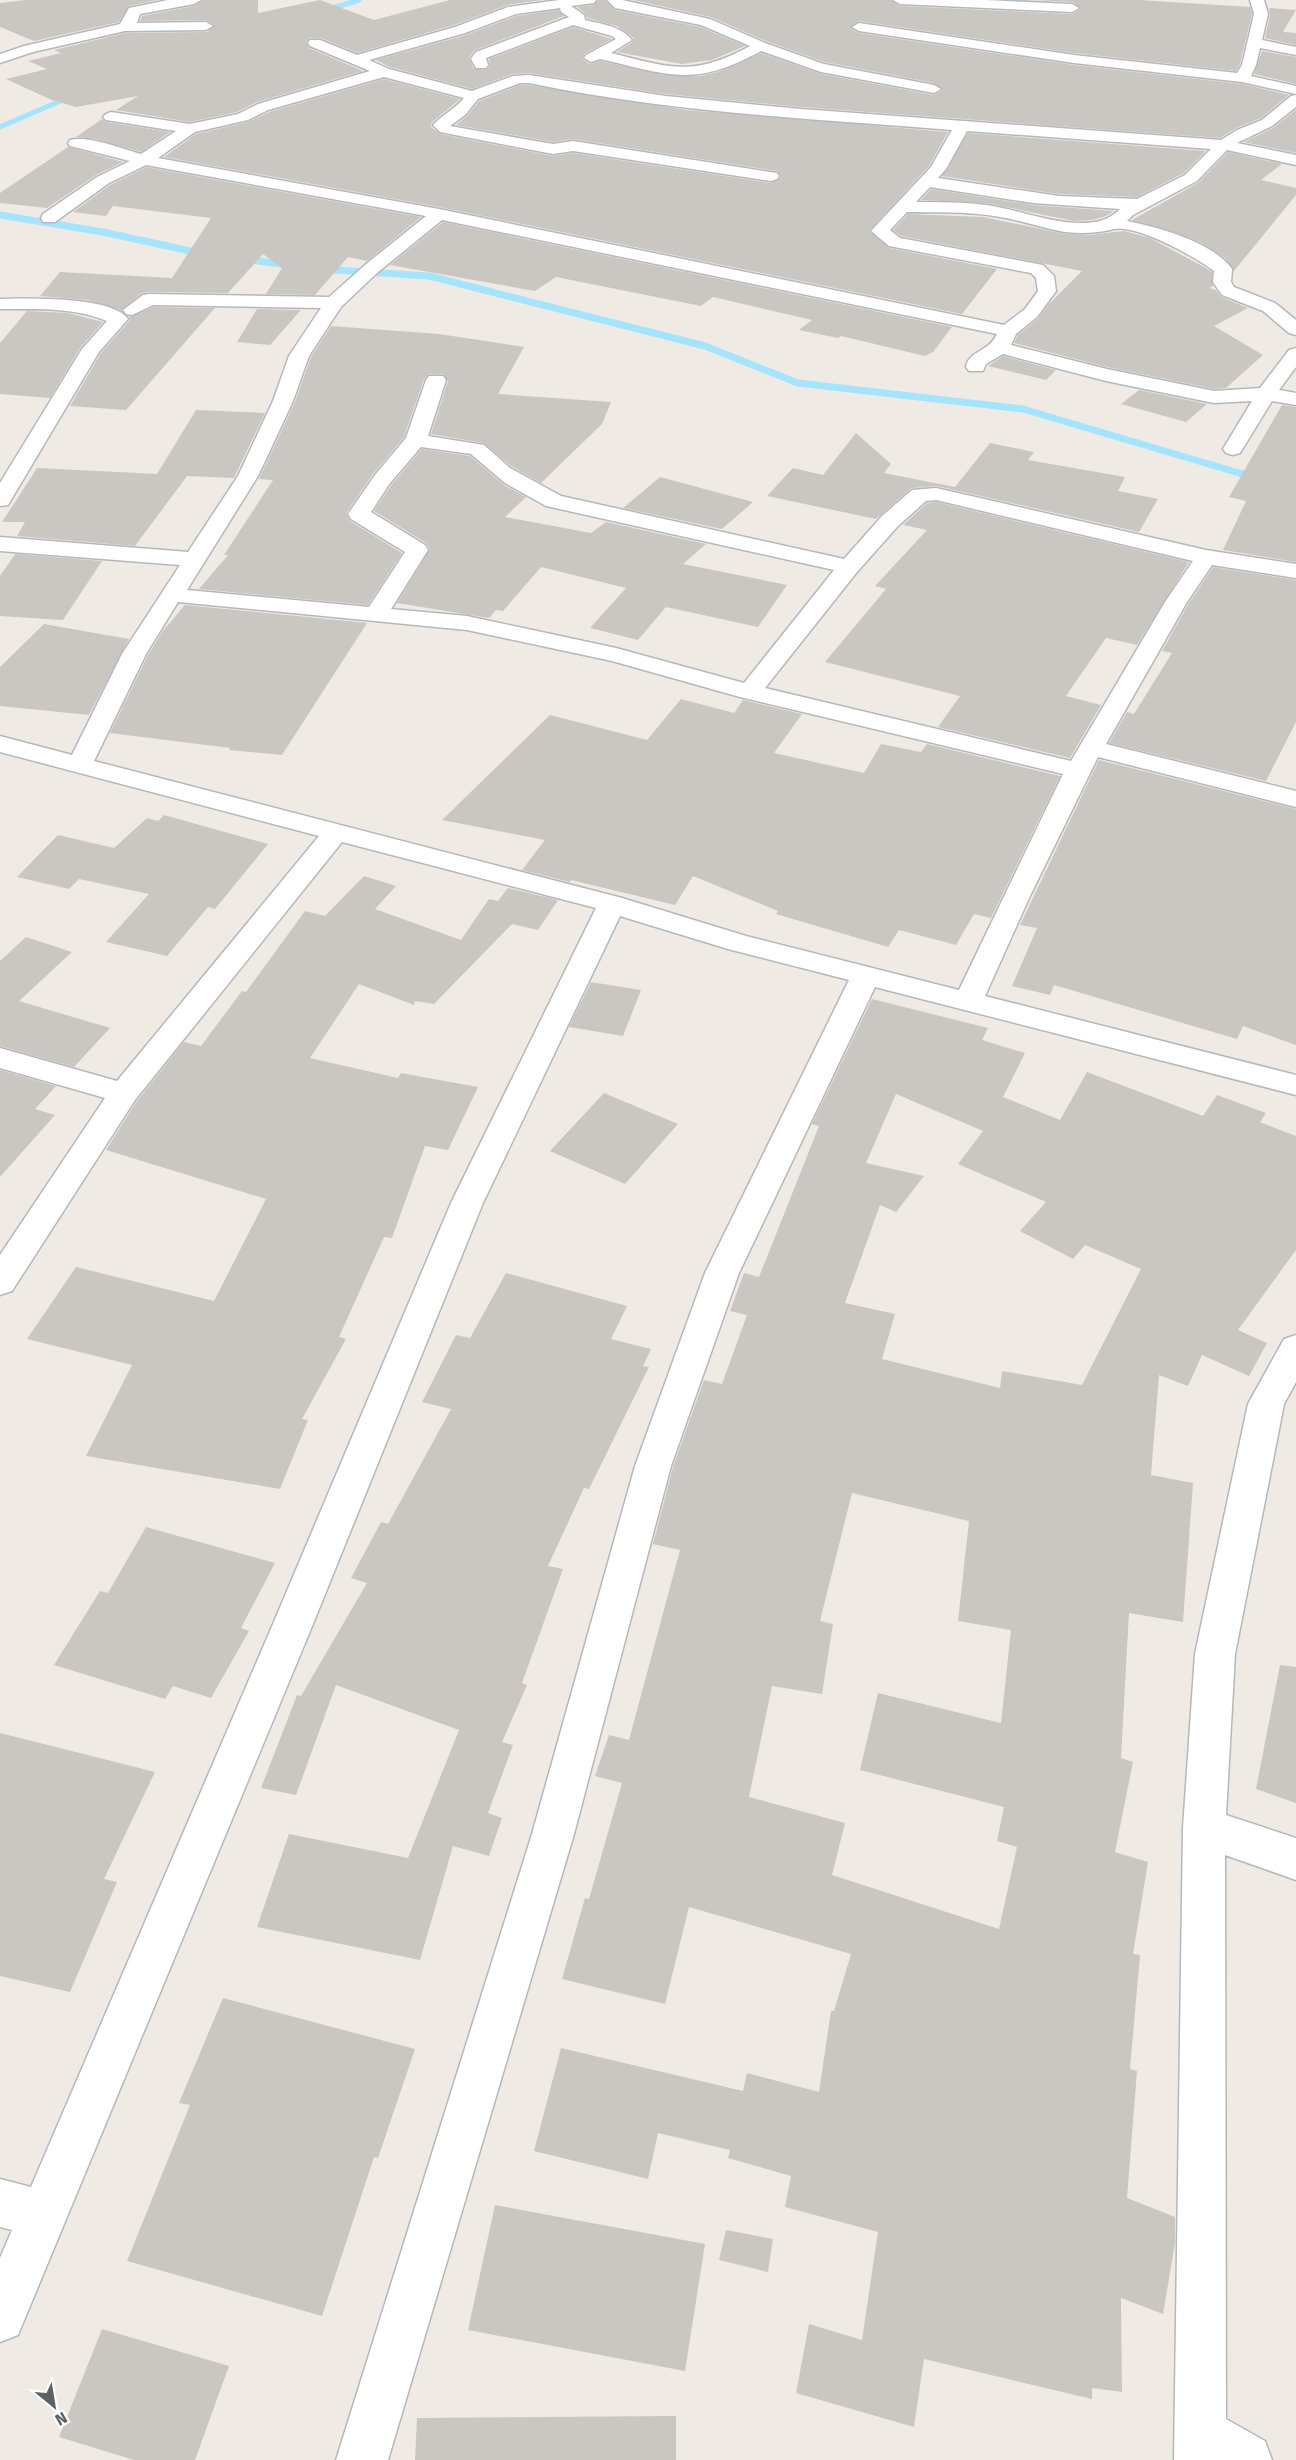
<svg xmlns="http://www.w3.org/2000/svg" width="1296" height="2460" viewBox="0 0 1296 2460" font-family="'Fira Sans',sans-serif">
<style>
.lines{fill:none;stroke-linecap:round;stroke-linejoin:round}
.stream-far1{stroke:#a4e4ff;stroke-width:5}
.stream{stroke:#a4e4ff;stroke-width:7}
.building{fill:#cac6c1;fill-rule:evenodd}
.minor-casing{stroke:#b5b8bb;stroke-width:3}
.minor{fill:#fff;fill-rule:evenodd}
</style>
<rect width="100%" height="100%" fill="#efebe4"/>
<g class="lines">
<!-- stream-far1 -->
<path class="stream-far1" d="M323 11 359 0
M0 127 74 95"/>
<!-- stream -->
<path class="stream" d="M0 215 103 232 204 254
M242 259 290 265
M320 269 429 276 705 346 798 383 1023 409 1239 473 1259 476"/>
</g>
<!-- building -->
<path class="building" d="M26 0H157L129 6 119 22 34 41 0 27V3Z
M203 0H258V13L320 0 374 20 450 0H542L507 5 454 25 357 53 321 38H310L306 42 309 48 363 71 257 102 237 112 190 122 116 110 138 96 76 107 52 100 6 79 47 69 28 61 61 53 54 50 125 33 207 32 215 25 206 20 140 21 142 16 194 6Z
M598 0H605L615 10 700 27 745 46 712 60 682 64 617 52 633 42 634 38 617 26 587 18 585 13 577 7 594 5Z
M633 0H891L900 6 1072 14 1081 9 1073 2 1034 0H1139L1250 7 1252 14 1240 64 1236 71 1074 53 859 21 850 28 859 33 1074 65 1242 84 1289 95 1261 118 1236 128 1220 138 801 107 666 94 529 73 512 74 472 89 390 67 376 60 466 35 517 16 558 10 564 16 475 50 469 58 474 69 486 70 490 66 489 59 573 27 612 39 584 54 582 59 590 64 600 61 664 75 699 76 718 72 761 53 821 74 934 95 943 90 934 83 825 62 766 41 711 17Z
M1269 8 1296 10 1283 32 1296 33V45L1265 38 1270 15Z
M1262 51 1296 57V84L1254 74Z
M384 79 460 99 431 123V127L440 134 553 156 573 153 771 183 781 177 777 171 573 139 553 142 456 125 467 116 479 101 520 85H529L686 110 948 132 929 166 869 231 889 248 997 269 962 314 439 207 164 157 196 134 248 122 269 112Z
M1296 110V153L1244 142 1273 128Z
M102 119 106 122 170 132 141 152 97 139 76 137Z
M968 133 1206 151 1184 173 1137 197 1059 194 942 176Z
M68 147 123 162 96 175 47 208 0 203V193Z
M1228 152 1282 164 1261 180 1296 188V195L1234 271 1225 258 1200 242 1169 230 1132 220 1198 183Z
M146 167 421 217 367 261 348 257 315 295 266 294 282 268 263 254 228 293 149 292 142 293 121 310 88 300 40 296 60 272 172 278 211 218 113 206 106 216 73 212 110 185Z
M931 189 1033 205 1114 211 1106 216 1092 220 1074 221 986 203 921 200Z
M908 214 983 217 1065 234 1090 235 1124 231 1150 238 1204 267 1212 272 1213 286 1209 288 1216 290 1221 297 1248 308 1214 326 1263 355 1226 388 1214 389 1107 367 1014 343 1018 335 1038 319 1049 304 1082 271 901 236 893 230Z
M443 222 952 327 933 352 925 356 841 336 838 338 799 330 812 320 713 297 701 306 556 277 535 291 390 265Z
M153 307 215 308 126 410 70 406 101 353 130 320 129 317Z
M257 309 301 310 270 345 237 342Z
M27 311 68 313 103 322 80 348 50 398 0 394V343Z
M331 326 439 334 524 347 498 394 611 402 602 424 541 483 511 466 484 443 431 434 448 381 443 374H429L424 379 404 437 373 474 346 513 350 521 402 553 368 605 199 589 228 555H224L273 480 259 479 295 402 311 357Z
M1003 356 1056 370 1046 380 988 366Z
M1139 390 1207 404 1186 422 1121 404Z
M1282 405 1296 407V562L1223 550 1246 501 1229 497Z
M196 410 265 413 234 478 187 476 135 546 17 536 25 522H2L37 468 157 474Z
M856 433 891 464 884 473 955 487 990 443 1034 452 1028 460 1125 477 1118 491 1158 499 1139 532 937 486 911 488 876 519 767 496 793 468 823 475Z
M422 449 470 456 504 485 526 497 505 517 591 533 606 522 706 544 683 564 787 585 758 627 666 607 638 640 590 628 626 588 541 567 503 611 496 610 489 618 397 603 430 549 426 543 374 511 392 484Z
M660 477 753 502 722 529 623 508Z
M936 502 1189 562 1137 645 1106 638 1066 696 1101 705 1070 758 938 727 960 696 825 662 886 589 875 586 927 530 903 525 927 503Z
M15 554 102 561 63 620 0 616V576Z
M1213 567 1296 580V722L1266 781 1109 743 1127 712 1134 714 1172 653 1162 651 1189 603Z
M185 605 367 623 282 755 229 750 230 748 110 733 148 655 162 632Z
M44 624 129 639 89 715 0 706V667Z
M681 699 734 713 743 700 802 714 774 753 864 773 881 744 921 752 927 744 1060 776 991 918 974 914 956 945 899 930 888 947 776 914 778 911 693 876 675 905 571 880 570 882 522 870 545 840 442 820 550 715 647 740Z
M1099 760 1296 809V1045L1243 1026 1237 1039 1054 985 1050 995 1012 986 1037 928 1020 925Z
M164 815 268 844 215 909 208 907 167 956 106 942 149 894 79 879 69 889 17 877 58 835 114 848 147 818 158 821Z
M364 876 396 886 375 909 461 940 489 899 498 901 508 888 558 900 538 930 512 924 434 1004 415 1001 414 1005 359 984 310 1058 398 1078 401 1073 478 1087 448 1150 425 1146 392 1238 384 1237 339 1337 346 1339 302 1419 308 1420 280 1489 86 1456 132 1365 27 1339 76 1267 214 1301 266 1199 106 1150 137 1101 184 1042 201 1046 242 991 246 992 305 911 325 916Z
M26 937 72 952 19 1001 110 1028 74 1067 0 1046V961Z
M591 982 641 990 623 1036 569 1027Z
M872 999 988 1028 982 1040 1025 1053 1003 1097 1060 1120 1087 1072 1203 1116 1217 1095 1266 1113 1260 1122 1296 1136V1250L1238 1330 1267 1343 1249 1376 1202 1355 1188 1386 1159 1375 1151 1475 1193 1483 1183 1622 1129 1613 1121 1758 1133 1762 1115 1852 1148 1862 1133 1954 1140 1955 1130 2069 1137 2071 1127 2198 1175 2217V2243L1163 2314 1121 2298 1122 2392 1092 2388V2399L924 2359 914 2427 796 2393 809 2324 862 2340 878 2232 785 2207 791 2176 728 2158 730 2150 658 2133 648 2179 534 2151 561 2048 743 2091 747 2073 819 2092 831 2011H834L851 1954 689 1907 665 2004 562 1979 585 1898 589 1899 622 1783 595 1776 609 1735 629 1740 680 1550 653 1544 673 1467 704 1380 722 1384 747 1315 730 1311 744 1273 759 1277 819 1126 812 1124ZM896 1094 983 1131 958 1164 1046 1202 1020 1231 1073 1259 1085 1245 1141 1269 1082 1385 1002 1371 1000 1388 882 1359 895 1314 845 1303 880 1205 896 1212 924 1176 866 1163ZM852 1493 969 1521 958 1621 1011 1630 1001 1723 878 1693 860 1770 1004 1807 997 1841 1017 1847 999 1929 832 1875 845 1823 749 1797 772 1686 822 1694 833 1624 820 1621Z
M0 1070 56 1086 35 1109 55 1115 0 1177Z
M604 1093 678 1124 625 1184 550 1151Z
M506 1273 627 1306 611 1339 651 1349 643 1366 649 1367 589 1489 584 1488 548 1566 563 1569 522 1683 527 1685 502 1742 513 1745 488 1813 502 1818 489 1856 453 1846 420 1960 257 1927 289 1834 408 1858 459 1730 336 1685 296 1795 261 1788 297 1695 301 1696 367 1583 351 1578 381 1522 388 1524 451 1409 422 1402 456 1335 470 1338Z
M146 1527 275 1563 241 1628 249 1631 211 1698 173 1686 165 1699 54 1665 100 1591 108 1593Z
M1280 1665 1296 1667V1803L1256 1789Z
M0 1733 155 1772 104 1879 117 1882 70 1992 0 1976Z
M223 1998 415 2049 378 2158 374 2157 322 2316 127 2261 190 2105 179 2103Z
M495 2205 705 2244 685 2371 468 2330Z
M726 2230 773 2239 768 2272 719 2260Z
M102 2329 229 2366 195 2460H134L59 2437Z
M676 2416V2460H415L417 2418Z"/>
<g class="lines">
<defs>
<path id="minor" d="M168 0H201L194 4 140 14 137 23 206 22 213 26 206 30 125 31 33 52 0 63V54L24 46 120 24 129 8Z
M559 0H596L594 3 571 6 584 15 585 20C601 24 621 26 632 40L611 53C671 68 693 77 750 46L701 25 615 8 607 0H622L710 19 765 43 824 64 934 85 941 89 934 93 821 72 761 51C694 88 670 75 600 59L591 62 584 58 586 55 616 39 612 36 573 25 486 58 488 65 486 68H476L471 59 476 52 569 17 561 12 560 8 516 14 465 33 369 60 389 69 472 91 513 76 529 75 666 96 801 109 1221 140 1237 130 1262 120 1291 96 1296 95V107L1272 126 1237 143 1296 155V165L1227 150 1197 181 1133 215 1127 221C1158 227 1213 242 1232 269L1231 282 1234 287 1275 303 1296 320V335L1289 333 1263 311 1222 295 1213 282 1214 271C1196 257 1136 224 1114 229 1098 233 1083 234 1065 232 1041 228 1018 219 994 216 965 211 936 213 907 212L890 230 900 238 1043 265 1054 276 1056 291 1037 317 1016 334 1011 345 1107 369 1214 391 1260 388 1289 350 1296 348V367L1279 390 1296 393V405L1272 401 1240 453 1233 455 1226 453 1223 449 1252 401 1214 403 1106 381 1003 354 986 364 983 371H969L966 367C969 350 988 353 997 334L442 220 377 273 341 307 309 356 293 401 258 476 187 590 369 607 405 552 351 519 348 514 375 475 406 438 426 380 429 376H443L446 380 428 436 484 445 510 468 561 496 844 559 882 516 912 490 936 488 1206 550 1296 564V578L1212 565 1187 602 1106 744 1296 791V807L1098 757 1030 896 985 996 1296 1075V1095L875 987 739 1273 671 1466 574 1834 388 2460H336L532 1834 635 1466 705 1273 849 980 728 949 620 916 483 1203 313 1624 18 2335 0 2342V2258L12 2230 0 2227V2179L31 2187 273 1624 451 1203 596 908 342 842 135 1100 12 1291 0 1295V1255L105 1098 0 1068V1048L117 1081 319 836 0 752V736L72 755 122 654 180 565 0 551V537L188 552 238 476 273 401 289 356 321 308 153 305 132 315 126 314 123 310 143 295 149 294 329 297 365 265 426 216 146 165 109 183 55 222H43L41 218 43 214 97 177 130 161 70 146 68 143 70 140C89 135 123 149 141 154L176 131 106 120 103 117 106 114 111 112 190 124 238 114 258 104 370 71 310 46 308 43 310 40H320L357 55 455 27 508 7ZM384 77 464 98C455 109 442 115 433 125L440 132 553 154 573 151 771 181 777 179 779 176 777 173 573 141 553 144 450 126 465 115 478 99 520 83H529C668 112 811 119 952 130L931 167 871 231 889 246 1031 273 1036 278 1038 291 1025 309 1004 325 439 209 158 158 195 132 248 120 268 110ZM967 131 1211 149 1185 175 1137 199 1059 196 938 178 946 169ZM930 187 1033 203 1120 209C1091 241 1022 209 986 205 963 202 939 202 916 202ZM421 447 471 454 505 483 546 506 834 570 744 683 616 648 467 616 391 609 428 550 425 545 371 512 390 483ZM936 500 1193 561 1165 602 1071 761 765 688 857 572 898 526 926 501ZM178 602 467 630 612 661 740 697 1063 774 959 990 746 936 622 898 94 761 146 654Z
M893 0H986L1072 4 1079 8 1072 12 900 4Z
M1250 0H1264L1268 14 1262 40 1296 47V55L1260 48 1256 65 1251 76 1296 86V94L1242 82 1074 63 859 31 852 27 859 23 1074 55 1237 73 1242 65 1254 14Z
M0 299C26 298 113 296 128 319L99 352 11 500 8 505 0 506V483L82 349 107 321C74 307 36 309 0 309Z
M1296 1335V1382L1284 1404 1235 1654 1226 1815 1296 1838V1880L1225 1855 1226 2419 1265 2441 1272 2460H1174L1183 1828 1195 1654 1248 1404 1284 1339Z"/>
</defs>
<!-- minor casing -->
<use href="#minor" class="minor-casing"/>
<!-- minor -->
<use href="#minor" class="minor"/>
</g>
<!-- north arrow -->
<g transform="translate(54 2406) rotate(150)" stroke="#ffffff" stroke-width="4.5" paint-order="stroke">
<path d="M0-4.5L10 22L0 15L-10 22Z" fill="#5c6165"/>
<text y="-9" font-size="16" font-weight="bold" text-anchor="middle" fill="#5c6165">N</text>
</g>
</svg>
